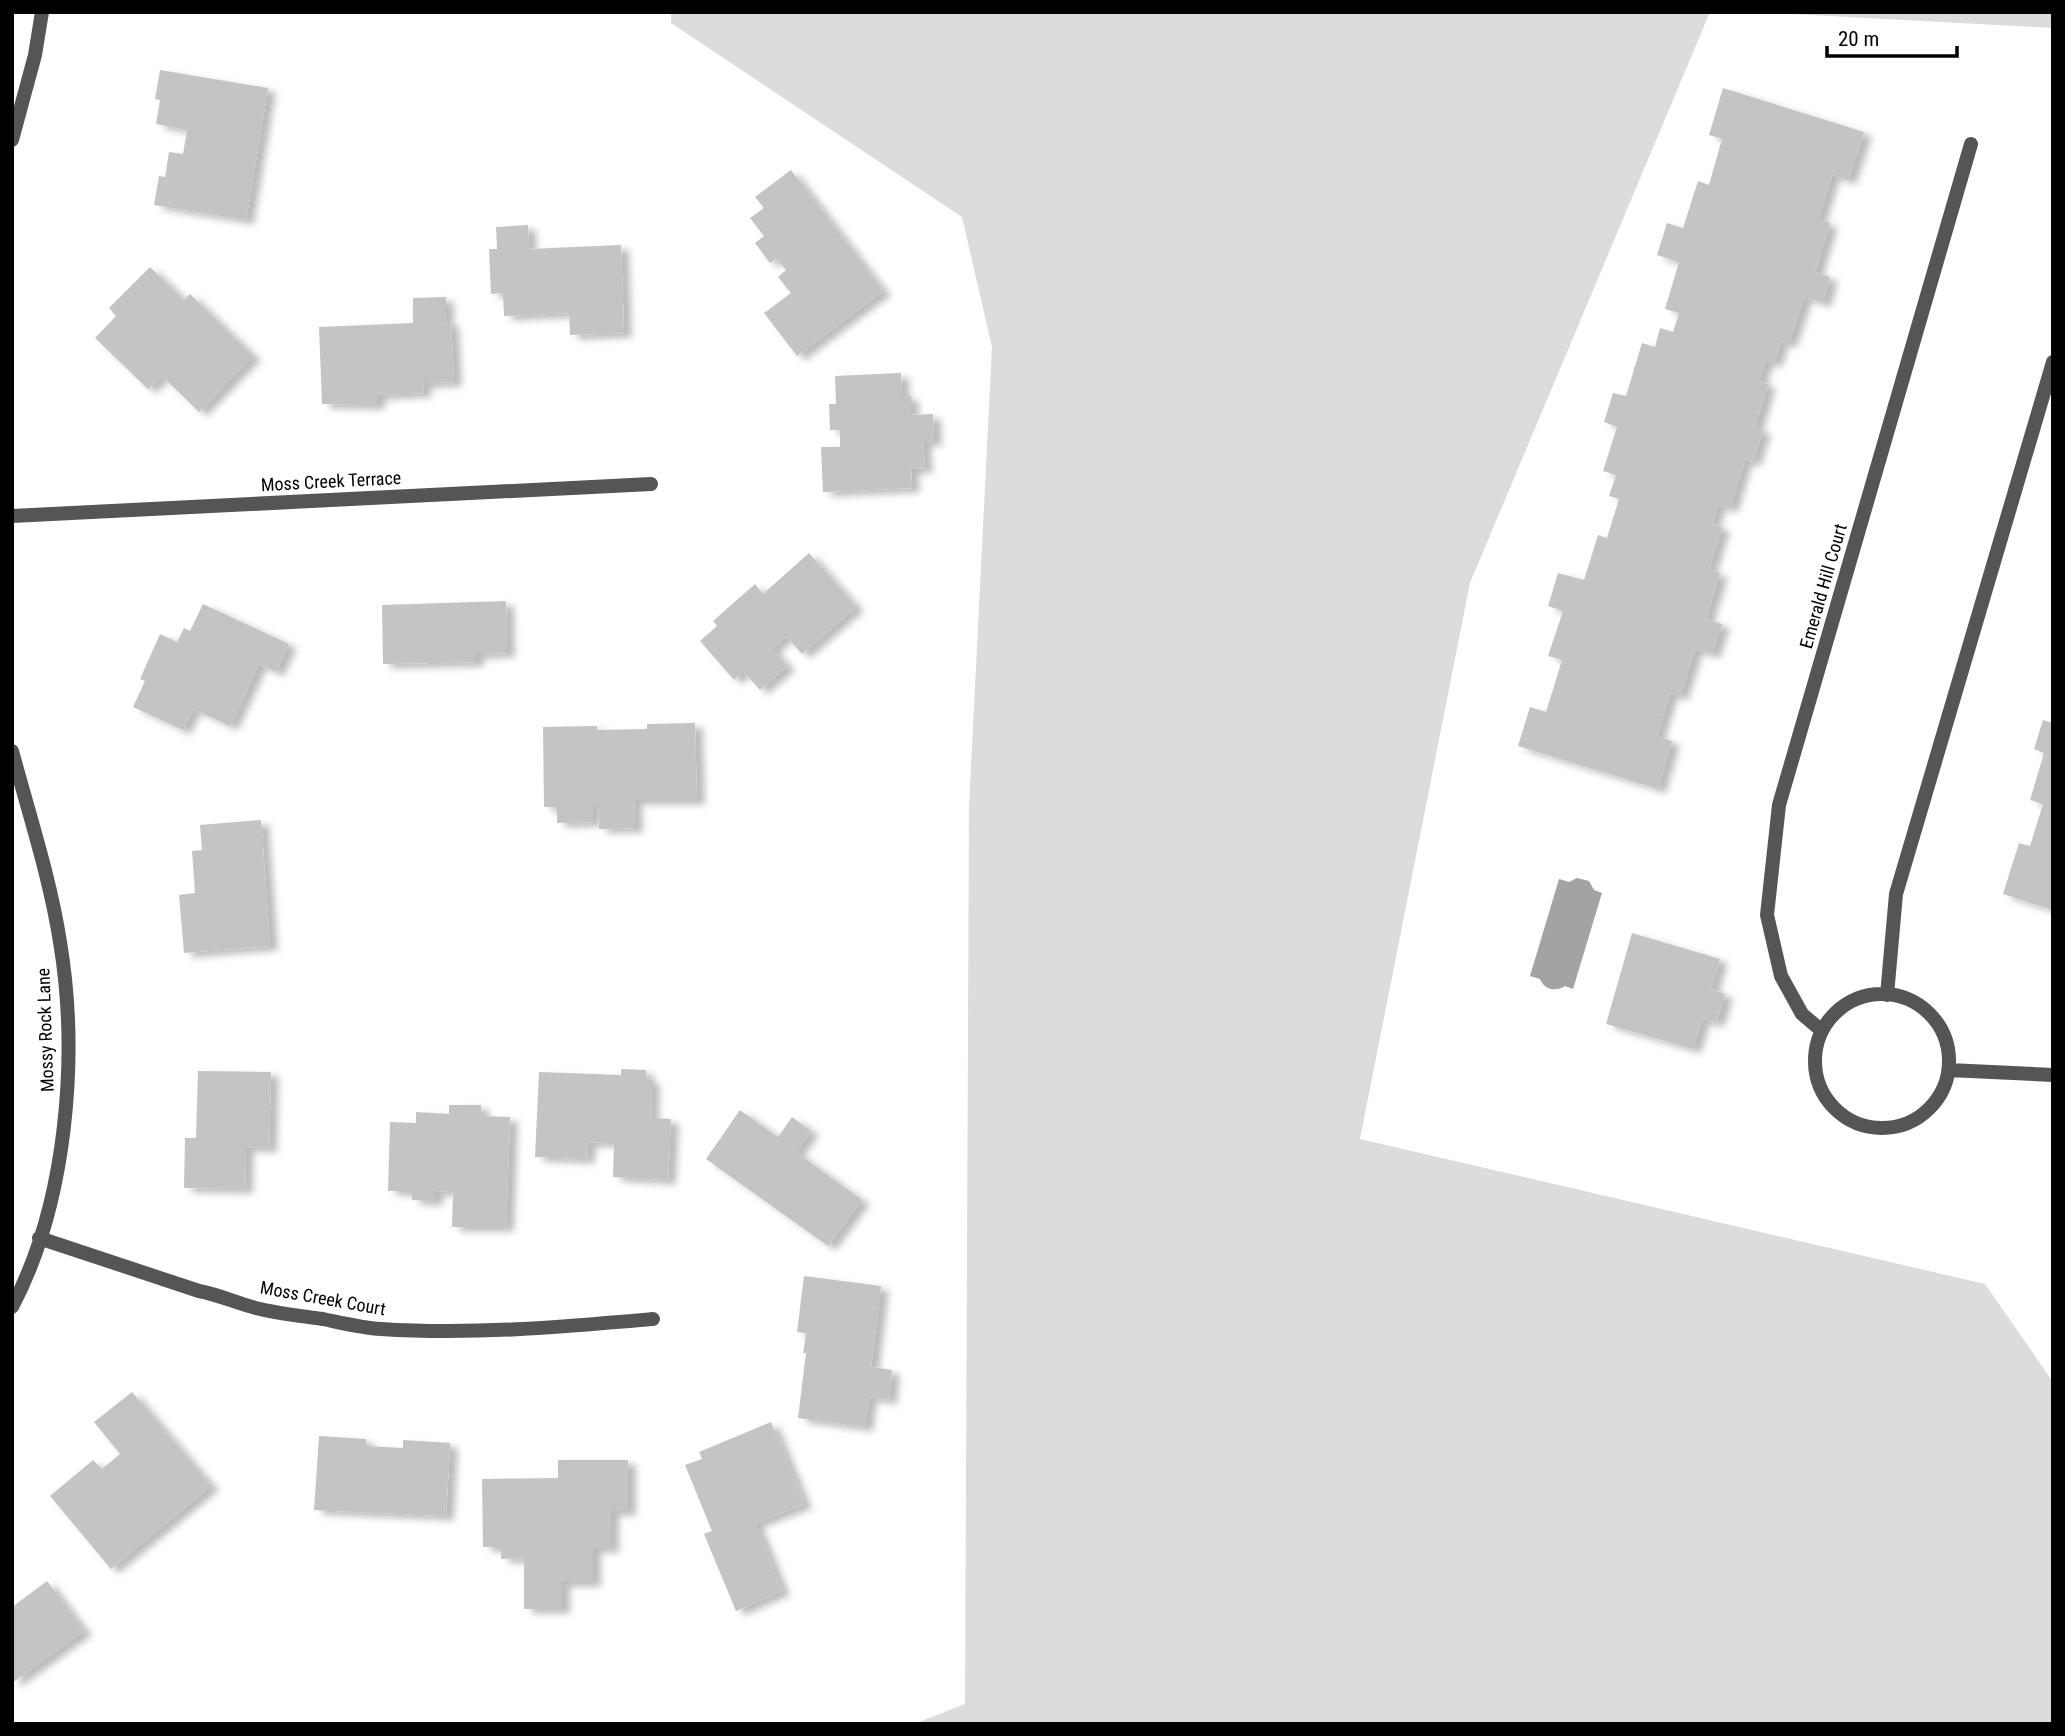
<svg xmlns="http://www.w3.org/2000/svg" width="2065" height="1736" viewBox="0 0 2065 1736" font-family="'Roboto Condensed',sans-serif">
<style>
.green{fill:#dcdcdc}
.water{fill:#a3a3a3}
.building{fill:#c4c4c4;filter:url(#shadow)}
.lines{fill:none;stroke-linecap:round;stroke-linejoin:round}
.minor{stroke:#555;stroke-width:14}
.labels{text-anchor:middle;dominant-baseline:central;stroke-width:6;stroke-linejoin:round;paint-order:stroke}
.street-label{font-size:18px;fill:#000;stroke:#fff}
</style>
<defs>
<filter id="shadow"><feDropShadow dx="8" dy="4.5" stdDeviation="3.5" flood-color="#0004"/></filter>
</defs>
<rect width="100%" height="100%" fill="#fff"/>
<!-- green -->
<path class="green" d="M671 12H1710L1470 583 1360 1139 1985 1284 2053 1382V1724H914L965 1704 969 806 992 347 962 217 671 23Z
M1756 12H2053V28Z"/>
<!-- water -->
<path class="water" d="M1577 878 1589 881 1594 890 1602 893 1573 989 1565 986C1556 992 1544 990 1540 979L1530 976 1559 879 1569 882Z"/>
<!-- building -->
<path class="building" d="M160 70 268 88 246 220 154 205 159 176 165 177 169 152 183 154 187 130 156 124 160 100 155 99Z
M1723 88 1864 132 1848 180 1832 175 1818 220 1830 223 1815 272 1830 277 1823 303 1804 297 1789 343 1781 341 1774 363 1766 360 1759 381 1768 384 1755 427 1763 430 1753 462 1745 459 1730 508 1718 505 1712 524 1722 527 1709 570 1720 573 1706 619 1722 624 1712 654 1695 649 1680 696 1670 693 1657 736 1672 741 1658 789 1518 746 1530 707 1546 712 1562 660 1548 656 1563 611 1548 606 1558 573 1584 580 1598 535 1607 538 1619 499 1609 496 1616 475 1603 471 1617 427 1604 422 1613 393 1626 396 1642 343 1655 347 1660 328 1673 332 1679 313 1665 309 1679 262 1657 255 1667 223 1683 228 1698 181 1709 185 1722 139 1709 135Z
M791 170 883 291 797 356 764 313 791 293 778 277 786 270 777 258 770 263 755 243 764 236 750 218 764 208 755 197Z
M528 225 529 249 621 245 624 333 570 335 569 313 504 316 503 293 491 294 489 249H497L496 227Z
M150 267 184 300 190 294 253 356 199 412 162 376 148 389 95 338 116 316 109 308Z
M446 297V322H451L454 382 423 383 424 393 377 395V405L322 404 319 327 413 323V298Z
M901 373 902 396H911V415L933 414 934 441 923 442 925 468 911 469 912 488 823 492 821 447H840V430H830L829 404H836L835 376Z
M809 553 856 607 802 654 786 636 772 649 787 666 760 690 743 671 734 680 700 641 717 626 713 621 755 584 763 594Z
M506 601 507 653 476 654V662L383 664 382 605Z
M203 604 289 644 276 672 259 664 230 726 193 709 183 730 133 707 145 681 140 679 160 634 177 642 184 628 190 631Z
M2043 720 2053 723V910L2003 894 2019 843 2030 846 2043 804 2030 800 2044 753 2034 749Z
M695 723 697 800H634L635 828 599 829 598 806H593V822L557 823V807H544L543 727 597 726V730L647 729V724Z
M261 820 270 946 184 953 179 895 195 893 192 851 202 850 200 825Z
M1632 933 1720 959 1711 989 1725 994 1716 1023 1702 1019 1693 1049 1606 1024Z
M621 1069 646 1070V1079L652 1080 651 1118 671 1119 668 1180 613 1177 614 1143 588 1142 587 1159 535 1157 539 1072 621 1075Z
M198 1071 271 1072 269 1148 246 1147 245 1189 184 1188 185 1138H196Z
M449 1105H481V1116L510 1117 506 1227H452L453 1192 435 1191V1201L412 1200V1191H388L390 1122 416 1123V1112L449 1114Z
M740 1110 778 1137 792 1117 811 1131 796 1152 862 1200 828 1246 706 1159Z
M804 1276 881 1286 871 1367 892 1370 889 1400 869 1397 865 1427 798 1418 806 1353H803L806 1333 797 1332Z
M132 1392 211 1486 111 1569 50 1496 93 1460 102 1469 120 1454 94 1422Z
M771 1422 804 1504 755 1523 782 1591 736 1611 704 1534 712 1531 685 1465 702 1459 699 1452Z
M319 1436 366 1439V1446L403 1448V1440L450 1443 446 1516 314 1510Z
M558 1460H628V1511H611V1548H593V1582H562V1609H524V1558L501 1559V1547H483L482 1479 558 1478Z
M47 1581 84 1631 12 1683V1607Z"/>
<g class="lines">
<!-- minor -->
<path class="minor" d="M12 140 35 55 42 12
M12 516 651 484
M12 751C29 814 50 878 60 942 79 1056 67 1203 12 1307
M1815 1061a67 67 0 1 1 134 0a67 67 0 1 1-134 0Z
M1887 995 1896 894 2053 362
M1822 1031 1802 1014 1781 976 1767 915 1779 805 1971 144
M1949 1070 2053 1075
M39 1238 199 1291C220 1295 239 1304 260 1309 281 1314 302 1316 323 1319 342 1323 362 1328 381 1329 472 1335 562 1327 653 1319"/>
</g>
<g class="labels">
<!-- street labels -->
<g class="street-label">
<text transform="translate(331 481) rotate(-3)">Moss Creek Terrace</text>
<text transform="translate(1823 586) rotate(-74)">Emerald Hill Court</text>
<text transform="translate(45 1030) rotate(-92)">Mossy Rock Lane</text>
<text transform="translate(323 1298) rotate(10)">Moss Creek Court</text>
</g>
</g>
<!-- border -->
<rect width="2065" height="1736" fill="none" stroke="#000000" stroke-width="28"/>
<!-- scale -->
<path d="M1827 46v10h130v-10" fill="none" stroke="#000000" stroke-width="3.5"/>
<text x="1838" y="46" font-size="21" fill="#000000" stroke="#ffffff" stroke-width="5" paint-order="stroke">20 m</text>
</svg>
